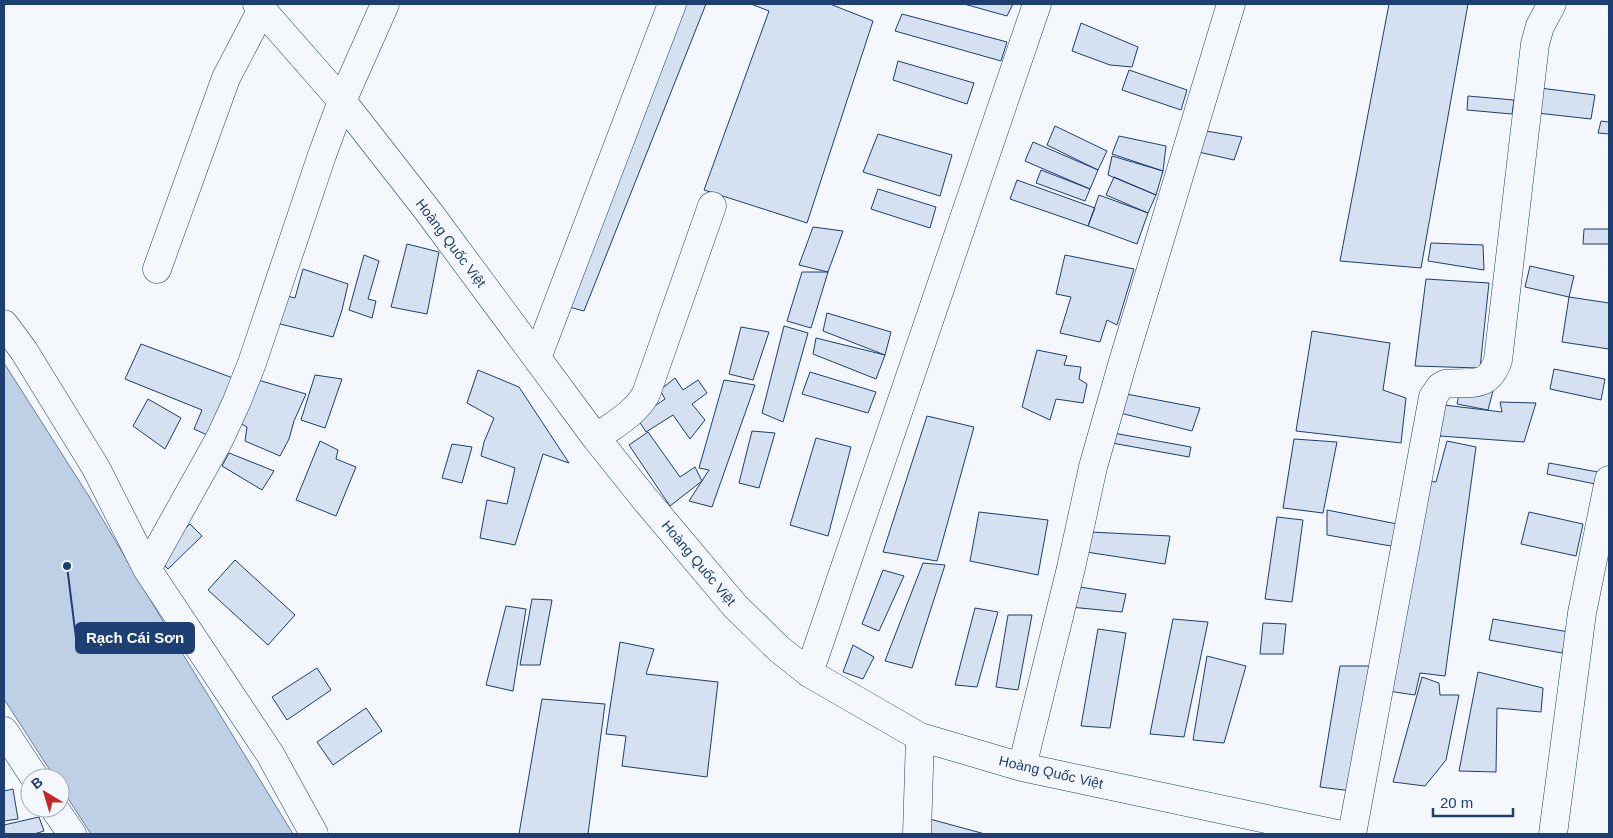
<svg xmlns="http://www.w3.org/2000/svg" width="1613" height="838" viewBox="0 0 1613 838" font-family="Arial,sans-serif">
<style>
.water{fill:#bed0e5;stroke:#687fa3}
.building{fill:#d5e0f0;stroke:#1d3f73}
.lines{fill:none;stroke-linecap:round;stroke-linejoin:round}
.minor-casing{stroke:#1d3f73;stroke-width:29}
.minor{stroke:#f4f7fb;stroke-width:28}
.labels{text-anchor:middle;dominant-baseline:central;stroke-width:4;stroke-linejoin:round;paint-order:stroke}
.street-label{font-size:14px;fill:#1d3f73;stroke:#f4f7fb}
.leader{fill:none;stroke:#1d3f73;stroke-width:2}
.callout-dot{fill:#1d3f73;stroke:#f4f7fb;stroke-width:2}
.callout{fill:#1d3f73;stroke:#1d3f73;stroke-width:2}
.callout-label{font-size:15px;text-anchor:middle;font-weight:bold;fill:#fff}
</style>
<rect width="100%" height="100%" fill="#f4f7fb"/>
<!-- water -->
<path class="water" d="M4 363 90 498 170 633 293 834H91L60 786V778H55L4 699Z"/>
<!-- building -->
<path class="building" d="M683 4H706L584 311 569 307Z
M751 4H830L873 21 807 223 704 190 769 11Z
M964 4H1013L1007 16Z
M1389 4H1468L1421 268 1340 261Z
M902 14 1007 42 1001 61 895 31Z
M1081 23 1138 47 1132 67 1110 65 1072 51Z
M898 61 974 83 967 104 893 80Z
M1129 70 1187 90 1181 110 1122 90Z
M1540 88 1595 95 1591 119 1537 113Z
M1468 96 1514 100 1512 114 1467 110Z
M1601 121 1609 122V134L1598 133Z
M1055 126 1107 151 1098 170 1047 145Z
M1200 130 1242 137 1234 160 1194 151Z
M878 134 952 155 940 196 863 172Z
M1119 136 1166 146 1163 171 1112 154Z
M1033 142 1098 170 1090 189 1025 161Z
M1112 156 1163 171 1156 195 1108 175Z
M1041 170 1090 189 1085 201 1036 183Z
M1114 177 1156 195 1148 213 1106 195Z
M1017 180 1095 208 1088 226 1010 199Z
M878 189 936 207 930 228 871 209Z
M1099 195 1148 213 1137 244 1088 226Z
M813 227 843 231 828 272 799 265Z
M1584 229H1609V244H1583Z
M1431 243 1483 245 1484 270 1428 261Z
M407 244 439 252 427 314 391 307Z
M364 255 379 261 368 299 376 301 372 318 349 310Z
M1065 255 1134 269 1117 325 1107 320 1100 342 1060 333 1071 297 1056 294Z
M1530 266 1574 276 1569 297 1525 287Z
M303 269 348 284 342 310 333 337 272 322 279 294 295 298Z
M802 272H828L811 328 787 321Z
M1426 279 1489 283 1480 368 1415 366Z
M1569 297 1609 303V349L1562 342Z
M827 313 891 332 885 355 823 331Z
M784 326 808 333 783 422 762 413Z
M741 327 769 332 753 380 729 374Z
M1312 331 1390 343 1383 390 1406 398 1401 443 1296 431Z
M816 338 885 355 876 379 813 354Z
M141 344 241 381 216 439 194 429 202 410 125 379Z
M1037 350 1067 356 1064 365 1081 367 1079 379 1087 384 1083 403 1056 399 1050 420 1022 407Z
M1554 369 1605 379 1601 400 1550 389Z
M478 370 519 387 569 463 543 454 515 545 480 538 487 500 507 504 515 468 481 456 484 442 494 418 467 403Z
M810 372 876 392 868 413 802 394Z
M315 375 342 379 325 428 301 420Z
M251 378 306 394 294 421 289 439 280 456 245 441 247 427 236 421Z
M675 378 683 390 698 380 707 393 692 404 705 420 690 439 673 415 646 432 637 418 665 399 660 390Z
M724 380 755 385 712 507 689 501 709 470 699 468Z
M1461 384 1493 391 1488 410 1457 404Z
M1121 393 1200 408 1192 431 1120 413Z
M148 399 181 418 165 449 133 426Z
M1500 402 1536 403 1524 442 1440 436 1444 405 1502 412Z
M927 416 974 427 937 561 883 552Z
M752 431 775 433 759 488 739 483Z
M648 432 680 477 695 467 702 481 670 506 629 445Z
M1113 433 1191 447 1189 457 1112 443Z
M816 438 851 447 828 536 790 525Z
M1294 439 1337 442 1323 513 1283 508Z
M320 441 338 450 336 459 356 467 336 516 296 500Z
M1447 441 1476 447 1445 676 1420 673 1415 695 1388 691 1425 481 1436 482Z
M452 444 472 447 462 483 442 478Z
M229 453 274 471 262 490 222 466Z
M1549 463 1598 472 1595 484 1547 474Z
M1327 510 1397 524 1391 546 1327 535Z
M979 512 1048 520 1038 575 970 561Z
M1529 512 1583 524 1576 556 1521 544Z
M1277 517 1303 520 1292 602 1265 599Z
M190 524 202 536 168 569 156 557Z
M1090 532 1170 536 1165 564 1086 552Z
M235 560 295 615 268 645 208 590Z
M923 563 945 565 912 668 885 661Z
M883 570 904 576 879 631 862 624Z
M1073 586 1126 594 1122 612 1070 607Z
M532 599 552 600 540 665H520Z
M506 606 526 609 513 691 486 685Z
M975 608 998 612 977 687 955 685Z
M1008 615H1032L1018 690 996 687Z
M1173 619 1208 622 1184 737 1150 734Z
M1493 619 1569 632 1562 653 1489 640Z
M1263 623 1286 624 1283 654H1260Z
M1098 629 1126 633 1110 728 1081 726Z
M620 642 654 649 646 674 718 682 707 777 622 766 626 736 606 734Z
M853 645 874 657 863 679 843 672Z
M1207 656 1246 666 1224 743 1193 740Z
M1340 666H1369L1352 791 1320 787Z
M317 668 331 690 287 720 272 697Z
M1478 672 1543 688 1541 712 1497 708 1496 772 1459 771Z
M1422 677 1439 683 1440 695H1459L1446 760 1425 786 1393 782Z
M542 699 605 704 588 834H519Z
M366 708 382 731 333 765 317 742Z
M13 789 18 819 4 821V791Z
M39 817 44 831 34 834H4V825Z
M926 818 985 834H925Z"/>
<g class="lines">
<defs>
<path id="minor" d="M257 4 342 101 428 211 596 438 644 498 735 606 779 649 809 673 920 737 1022 767 1337 834
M157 269 226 78 262 9
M4 324 24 351 96 468 147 569 270 754 314 834
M537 358 672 4
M596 438C613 425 635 414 646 394L712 206
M147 569 220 438 237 401 252 363 322 155 342 101 385 4
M809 673 1037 4
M4 731 35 778
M1022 767 1071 568 1093 467 1122 365 1231 4
M54 808 72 834
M917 834 920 737
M1352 834 1433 397 1440 387 1445 384C1471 381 1488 390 1498 360L1535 44 1540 26 1552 4
M1553 834 1582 613 1609 480"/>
</defs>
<!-- minor casing -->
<use href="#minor" class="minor-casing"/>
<!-- minor -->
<use href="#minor" class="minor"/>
</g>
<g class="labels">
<!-- street labels -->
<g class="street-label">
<text transform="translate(451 243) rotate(53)">Hoàng Quốc Việt</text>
<text transform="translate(699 563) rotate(50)">Hoàng Quốc Việt</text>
<text transform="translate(1051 772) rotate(13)">Hoàng Quốc Việt</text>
</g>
</g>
<!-- callouts -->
<path class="leader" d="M67 566L76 638"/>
<circle class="callout-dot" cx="67" cy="566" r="5"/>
<rect class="callout" x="76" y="623" width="118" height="30" rx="5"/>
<g class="callout-label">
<text x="135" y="643">Rạch Cái Sơn</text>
</g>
<!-- border -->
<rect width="1613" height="838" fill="none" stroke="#1d3f73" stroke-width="10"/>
<!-- north arrow -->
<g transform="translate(45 793) rotate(322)"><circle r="24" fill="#f4f7fb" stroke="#9eadc5"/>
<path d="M0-4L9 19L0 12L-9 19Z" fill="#c62828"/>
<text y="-8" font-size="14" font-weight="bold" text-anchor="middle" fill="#1d3f73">B</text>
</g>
<!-- scale -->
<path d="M1433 808v8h80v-8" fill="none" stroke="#1d3f73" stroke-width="2.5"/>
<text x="1440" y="808" font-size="15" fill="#1d3f73" stroke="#f4f7fb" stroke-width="4" paint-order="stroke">20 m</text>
</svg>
